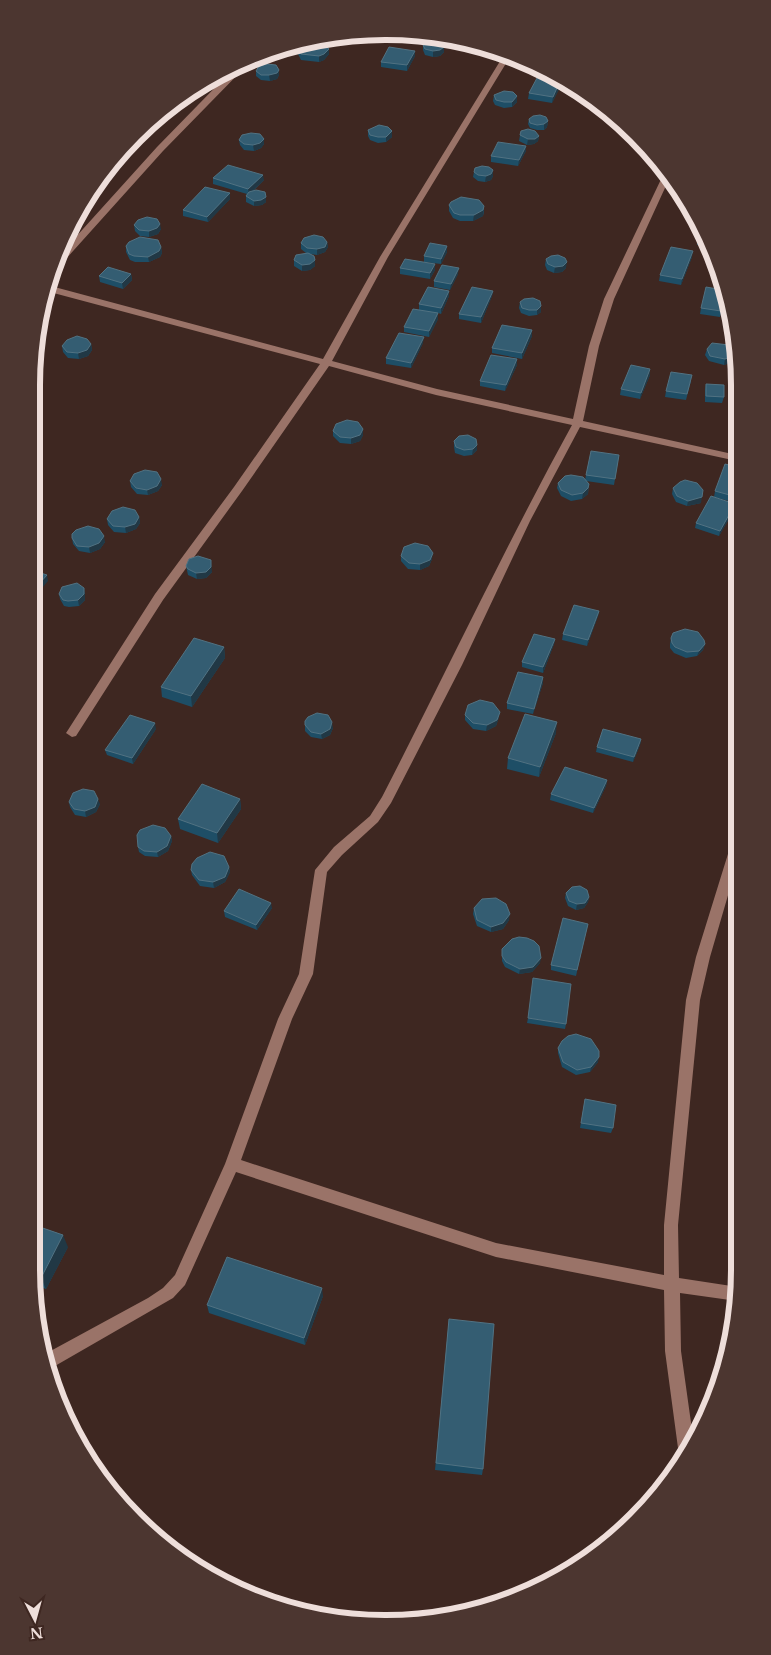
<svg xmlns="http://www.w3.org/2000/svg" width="771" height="1655" viewBox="0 0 771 1655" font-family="'Libre Baskerville',serif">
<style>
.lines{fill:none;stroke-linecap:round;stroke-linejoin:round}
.minor{fill:#9a7368;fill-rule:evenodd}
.wall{fill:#1e4e66}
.shaded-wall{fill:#213845}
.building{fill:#345d72;stroke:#517282}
.rim{fill:none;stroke:#eededa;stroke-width:6}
</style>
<rect width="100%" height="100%" fill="#3e2721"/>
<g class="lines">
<!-- minor -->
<path class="minor" d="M505 53 511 55 388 257 332 361 437 389 573 419 589 346 604 299 664 173 667 171 670 177 614 299 599 346 583 421 737 455V461L580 427 530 521 462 665 391 803 378 822 342 855 327 872 313 974 292 1019 241 1160 496 1243 664 1275V1225L686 1000 696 957 732 841 734 837 738 836V861L710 957 700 1000 678 1225 679 1278 738 1287 737 1301 680 1293 681 1351 693 1437 682 1454 678 1448 665 1351 664 1290 496 1257 236 1172 185 1285 173 1298 48 1370 45 1354 148 1298 163 1288 175 1275 225 1164 278 1019 299 974 315 870 334 847 370 816 382 797C446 673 505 547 572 425L436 395 329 366 242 491 163 600 76 736 72 737 66 733 68 730 155 594 234 487 320 364 46 291 47 285 323 359 380 257Z
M251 58V61L163 151 56 270H52L55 260 157 147 238 64Z"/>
</g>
<!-- wall -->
<path class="wall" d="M423 45 444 47V52L440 56 433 57 425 55 423 50Z
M298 48 329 54 324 60 319 62 301 60 298 54Z
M415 51V56L407 71 381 67V62Z
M279 70V75L277 79 270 81 261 80 256 76V71Z
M560 87 552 103 528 99 529 93Z
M494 95 517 102 512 107 504 108 495 105 493 101Z
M529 119 548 121 547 127 544 130H537L530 128 528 124Z
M368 130 392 131V137L386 142 378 143 370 140 368 136Z
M520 135 539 136 538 141 534 144 527 145 519 141Z
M264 139V144L261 148 254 151 244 150 240 145 239 140Z
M526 146V151L518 166 491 162V156Z
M474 172 493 176 491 180 485 182 478 181 473 177Z
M213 178 264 180 253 191 266 202 262 205 254 206 246 202V196L247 194 213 184Z
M230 193V199L208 222 183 216V210Z
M449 205 484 206V212L483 216 473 221H460L453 218 449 211Z
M134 225 161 229 158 234 149 237 140 236 135 231Z
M700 227 711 247 697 245Z
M327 242 328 247 325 252 317 255 310 254 315 266 310 270 302 271 294 266V260L306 253 301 249V243Z
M126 246 161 247 162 253 160 257 149 262H135L130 260 126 252Z
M447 246V252L441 264 424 262V256Z
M692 257 681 285 659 281 660 275Z
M546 259 566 268 562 272 554 273 547 270 545 265Z
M400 268 435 270 430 279 400 274Z
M131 274 132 280 123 289 100 282 99 276Z
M458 274 450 290 434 287V281Z
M449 291V296L441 314 438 313V319L429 337 404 332V327L419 310V304Z
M493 291 492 296 481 323 459 319V314Z
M725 295 720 317 700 314 701 308Z
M520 302 541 306V312L537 315 529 316 521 313 519 308Z
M532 330V336L522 359 492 353V348Z
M423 343 411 368 386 364V358Z
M91 344 92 350 88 356 79 359 68 358 63 352 62 346Z
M707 349 732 362 724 365 709 361 705 355Z
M517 359V365L505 391 480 386V381Z
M650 375 640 399 620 395 621 389Z
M691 381 686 400 665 397 666 391Z
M706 384 724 397 722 403 705 402V390Z
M333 431 363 435 360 441 351 444 340 443 333 436Z
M454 441 477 450 472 455 464 456 455 453 454 447Z
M619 455 614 485 586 481 589 484 588 494 582 499 571 501 561 496 557 488 558 483 585 480 586 475Z
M737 467V498L736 503 714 497 734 510 719 536 695 528 696 523 714 497 715 491Z
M130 481 162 485 158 491 148 495 137 494 131 487Z
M673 488 701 503 687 506 676 502 672 494Z
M139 517 140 523 136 529 126 533 114 532 108 525 107 519Z
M72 538 105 542 100 549 90 553 79 551 73 544Z
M401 556 432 559 429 566 420 570 408 569 401 561Z
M186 566 212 572 206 578 197 579 188 575Z
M85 593V600L79 606 69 607 64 606 60 599 59 594Z
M599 611 598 616 587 646 562 640 563 634Z
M671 638 705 644 703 650 697 656 686 658 674 653 670 648V644Z
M555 639 554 644 543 673 522 667V662Z
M224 647 225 658 192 707 162 697 161 687Z
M543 677V683L533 714 507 709V703Z
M465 715 499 717 496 726 486 731 473 729 465 720Z
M305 721 333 728 330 735 322 739 311 737 305 731Z
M156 729 133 764 107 755 105 750Z
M556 733 539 777 507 769 508 758Z
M641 739 640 745 633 762 596 752 597 747Z
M607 780 606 786 593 813 550 800 551 794Z
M240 799 241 809 218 843 180 829 178 819Z
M69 802 100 804 96 812 86 817 75 815 70 807Z
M171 836 172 841 168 851 158 857 145 856 139 852 138 847Z
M229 867 230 872 225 882 214 888 200 886 192 875 191 870Z
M566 893 589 897 588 902 584 908 576 910 568 906 565 898Z
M272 908 257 930 225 917 224 911Z
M474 908 509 920 503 929 491 932 477 926 473 914Z
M588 924 576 976 551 970V965Z
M502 949 540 963 532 972 519 974 505 967 502 961Z
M528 1018 566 1024 565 1029 527 1023Z
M558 1048 598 1062 590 1072 576 1075 562 1067 558 1053Z
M585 1099 613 1128 611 1133 580 1128Z
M68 1247 46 1289 34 1284 31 1270Z
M323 1296 305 1345 209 1313 207 1305Z
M449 1319 483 1469 482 1475 435 1470Z"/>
<!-- shaded-wall -->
<path class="shaded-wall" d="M444 47V52L440 56 433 57V51Z
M329 49V54L324 60 319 62V56Z
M415 51V56L407 71V65Z
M279 70V75L277 79 270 81 269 75Z
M560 81V87L552 103 553 97Z
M517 96V102L512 107V102Z
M548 121 547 127 544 130V124Z
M392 131V137L386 142V137Z
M539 136 538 141 534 144 527 145 528 139Z
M264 139V144L261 148 254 151 253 145Z
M526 146V151L518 166 519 160Z
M493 170V176L491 180 485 182 486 176Z
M263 175 264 180 249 194 248 189Z
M230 193V199L208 222 207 217Z
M266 197V202L262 205 254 206V201Z
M484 206 483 216 473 221 474 215Z
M160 224 161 229 158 234 149 237V231Z
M327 242 328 247 325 252 317 255V249Z
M447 246V252L441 264V259Z
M161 247 162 253 160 257 149 262 148 257Z
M693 251 692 257 681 285 682 279Z
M315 260V266L310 270 302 271V265Z
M567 262 566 268 562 272 554 273 555 267Z
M435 264V270L430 279V273Z
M459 268 458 274 450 290 451 284Z
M131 274 132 280 123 289 122 283Z
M449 291V296L441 314V308Z
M493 291 492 296 481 323V317Z
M541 306V312L537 315V310Z
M438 313V319L429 337V331Z
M532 330V336L522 359V353Z
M424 337 423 343 411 368V363Z
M91 344 92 350 88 356 79 359 78 353Z
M735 350 732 362 724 365 725 359Z
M517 359V365L505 391 506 385Z
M650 369V375L640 399 641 393Z
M363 429V435L360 441 351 444V438Z
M38 437 40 449 33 455 31 456V450Z
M477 445V450L472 455 473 449Z
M161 479 162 485 158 491 148 495 147 490Z
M588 488V494L582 499 583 493Z
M703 490 701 503 687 506 688 501Z
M735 504 734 510 719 536 720 531Z
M139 517 140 523 136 529 126 533 125 527Z
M104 536 105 542 100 549 90 553 89 547Z
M433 553 432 559 429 566 420 570V564Z
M211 560 212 572 206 578 197 579 196 573Z
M47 575 48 581 31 601V593Z
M84 588 85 593V600L79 606 78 600Z
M599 611 598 616 587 646 588 640Z
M35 624 37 629 36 637 31 641V634Z
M555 639 554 644 543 673V667Z
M705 644 703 650 697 656 699 651Z
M224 647 225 658 192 707 191 696Z
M543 677V683L533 714 534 709Z
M32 681 34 686 33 694 31 696Z
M500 712 499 717 496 726 486 731 487 725Z
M332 722 333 728 330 735 322 739 321 734Z
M557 722 556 733 539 777 540 767Z
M155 723 156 729 133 764 132 758Z
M641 739 640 745 633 762 634 757Z
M607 780 606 786 593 813 594 808Z
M98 799 100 804 96 812 86 817 85 811Z
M240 799 241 809 218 843 217 833Z
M171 836 172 841 168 851 158 857 157 852Z
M229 867 230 872 225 882 214 888 213 882Z
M589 897 588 902 584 908 576 910 577 904Z
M271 903 272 908 257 930 256 925Z
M510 914 509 920 503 929 491 932V927Z
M541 958 540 963 532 972 519 974 520 969Z
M599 1057 598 1062 590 1072 591 1067Z
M63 1235 68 1247 46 1289 41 1278Z
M322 1288 323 1296 305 1345 304 1338Z"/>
<!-- building -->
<path class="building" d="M436 41 442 43 444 47 440 50 433 51 425 49 423 45 428 42Z
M309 42H320L329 49 324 54 319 56 301 54 298 48 300 45Z
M389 47 415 51 407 65 381 62Z
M267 64 276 65 279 70 277 73 269 75H261L256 71 259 66Z
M537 78 560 81 553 97 529 93Z
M504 91 513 92 517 96 512 102H504L496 100 494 95Z
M540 115 546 117 548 121 544 124 537 125 530 123 529 119 533 116Z
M379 125 388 127 392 131 386 137H378L370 135 368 130Z
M528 129 535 131 539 136 535 139H528L520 135 521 131Z
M251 133 260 134 264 139 260 143 253 145 244 144 239 140 242 135Z
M498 142 526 146 519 160 491 156Z
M228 165 263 175 248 189 213 178Z
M482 166 489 167 493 170 491 174 486 176 478 175 474 172 475 168Z
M205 187 230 193 207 217 183 210Z
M256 190 265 192 266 197 261 200 254 201 246 196 249 192Z
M461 197 479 200 484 206 483 210 474 215H460L454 213 449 205 451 202Z
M147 217 157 219 160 224 157 228 149 231 139 230 134 225 138 220Z
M700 228 707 241 698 240Z
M314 235 323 237 327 242 325 247 317 249 307 248 301 243 304 238Z
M140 237 158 240 161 247 159 251 148 257 134 256 129 254 126 246 129 242Z
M430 243 447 246 441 259 424 256Z
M671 247 693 251 682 279 660 275Z
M308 253 314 256 315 260 310 264 302 265 294 260 296 255Z
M558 255 565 258 567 262 563 266 555 267 548 264 546 259 551 256Z
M405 259 435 264 430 273 400 268Z
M442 265 459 268 451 284 434 281Z
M108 267 131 274 122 283 99 276Z
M428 287 449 291 441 308 419 304Z
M472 287 493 291 481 317 459 314Z
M706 287 723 290 725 294 721 311 701 308Z
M533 298 540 301 541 306 537 310H529L522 308 520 302 524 299Z
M413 309 438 313 429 331 404 327Z
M502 325 532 330 522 353 492 348Z
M399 333 424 337 411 363 386 358Z
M77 336 87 339 91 344 87 350 78 353 67 352 62 346 67 340Z
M712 343 729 345 735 350 733 356 725 359 710 356 707 349Z
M491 355 517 359 506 385 480 381Z
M631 365 650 369 641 393 621 389Z
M671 372 692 375 687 394 666 391Z
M706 384 724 385V397L706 396Z
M347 420 358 422 363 429 360 435 351 438 340 437 333 431 336 424Z
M31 435 38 437V444L31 450Z
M468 435 476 439 477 445 473 449 464 450 456 447 454 441 459 436Z
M591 451 619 455 615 479 586 475Z
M725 464 737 467V497L715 491Z
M145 470 157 472 161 479 157 486 147 490 136 488 130 481 134 474Z
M571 475 583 477 589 484 588 488 583 493 572 495 561 490 558 483 565 476Z
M685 480 697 483 703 490 702 497 688 501 677 496 673 488 680 482Z
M711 496 735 504 720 531 696 523Z
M123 507 135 510 139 517 135 524 125 527 113 526 107 519 112 511Z
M88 526 99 529 104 536 99 543 89 547 77 546 72 538V534L76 530Z
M415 543 428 546 433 553 430 560 420 564 409 563 401 556 404 547Z
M198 556 211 560V567L206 572 196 573 188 569 186 566 189 559Z
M31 570 47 575 31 593Z
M77 583 84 588V594L78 600 68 601 63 600 59 594 62 587Z
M574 605 599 611 588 640 563 634Z
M31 621 35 624V631L31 634Z
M685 629 698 632 704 640 705 644 699 651 687 652 675 647 672 643 671 638 673 633Z
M534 634 555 639 543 667 522 662Z
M194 638 224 647 191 696 161 687Z
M518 672 543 677 534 709 507 703Z
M480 700 493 703 500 712 497 720 487 725 473 723 465 715 468 705Z
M317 713 328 715 332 722 330 729 321 734 311 732 305 725V721L308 717Z
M525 714 557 722 540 767 508 758Z
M130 715 155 723 132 758 105 750Z
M603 729 641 739 634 757 597 747Z
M565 767 607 780 594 808 551 794Z
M202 784 240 799 217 833 178 819Z
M83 789 94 791 98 799 95 807 85 811 74 809 69 802 73 793Z
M153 825 165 828 171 836 167 846 157 852 144 851 138 847 137 835 140 830Z
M210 852 224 856 229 867 225 877 213 882 199 880 191 870 192 864 197 858Z
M580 886 587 890 589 897 585 903 577 904 569 901 566 893 572 887Z
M239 889 271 903 256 925 224 911Z
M496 898 506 904 510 914 503 923 491 927 477 920 474 908 482 899Z
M563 918 588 924 577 970 551 965Z
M519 937 527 938 534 941 539 946 541 958 533 967 520 969 506 962 502 956V949L512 939Z
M533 978 571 984 566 1024 528 1018Z
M576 1034 591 1039 599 1051V1057L591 1067 577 1070 563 1062 558 1048 562 1041 568 1036Z
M585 1099 616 1105 613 1128 581 1123Z
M31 1224 63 1235 41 1278 32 1274 31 1270Z
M227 1257 322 1288 304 1338 207 1305Z
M449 1319 494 1324 483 1469 436 1463Z"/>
<!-- crop -->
<path d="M0 0H771V1655H0ZM385 40H386A345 345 0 0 1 731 385V1270A345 345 0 0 1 386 1615H385A345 345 0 0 1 40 1270V385A345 345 0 0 1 385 40Z" fill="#4c3630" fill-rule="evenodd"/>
<path class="rim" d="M385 40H386A345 345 0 0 1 731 385V1270A345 345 0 0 1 386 1615H385A345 345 0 0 1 40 1270V385A345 345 0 0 1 385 40Z"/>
<!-- north arrow -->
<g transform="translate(35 1620) rotate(174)" stroke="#3e2721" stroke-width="4" paint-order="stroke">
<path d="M0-4L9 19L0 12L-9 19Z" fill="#eededa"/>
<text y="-8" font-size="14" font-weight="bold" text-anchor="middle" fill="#eededa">N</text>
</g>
</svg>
